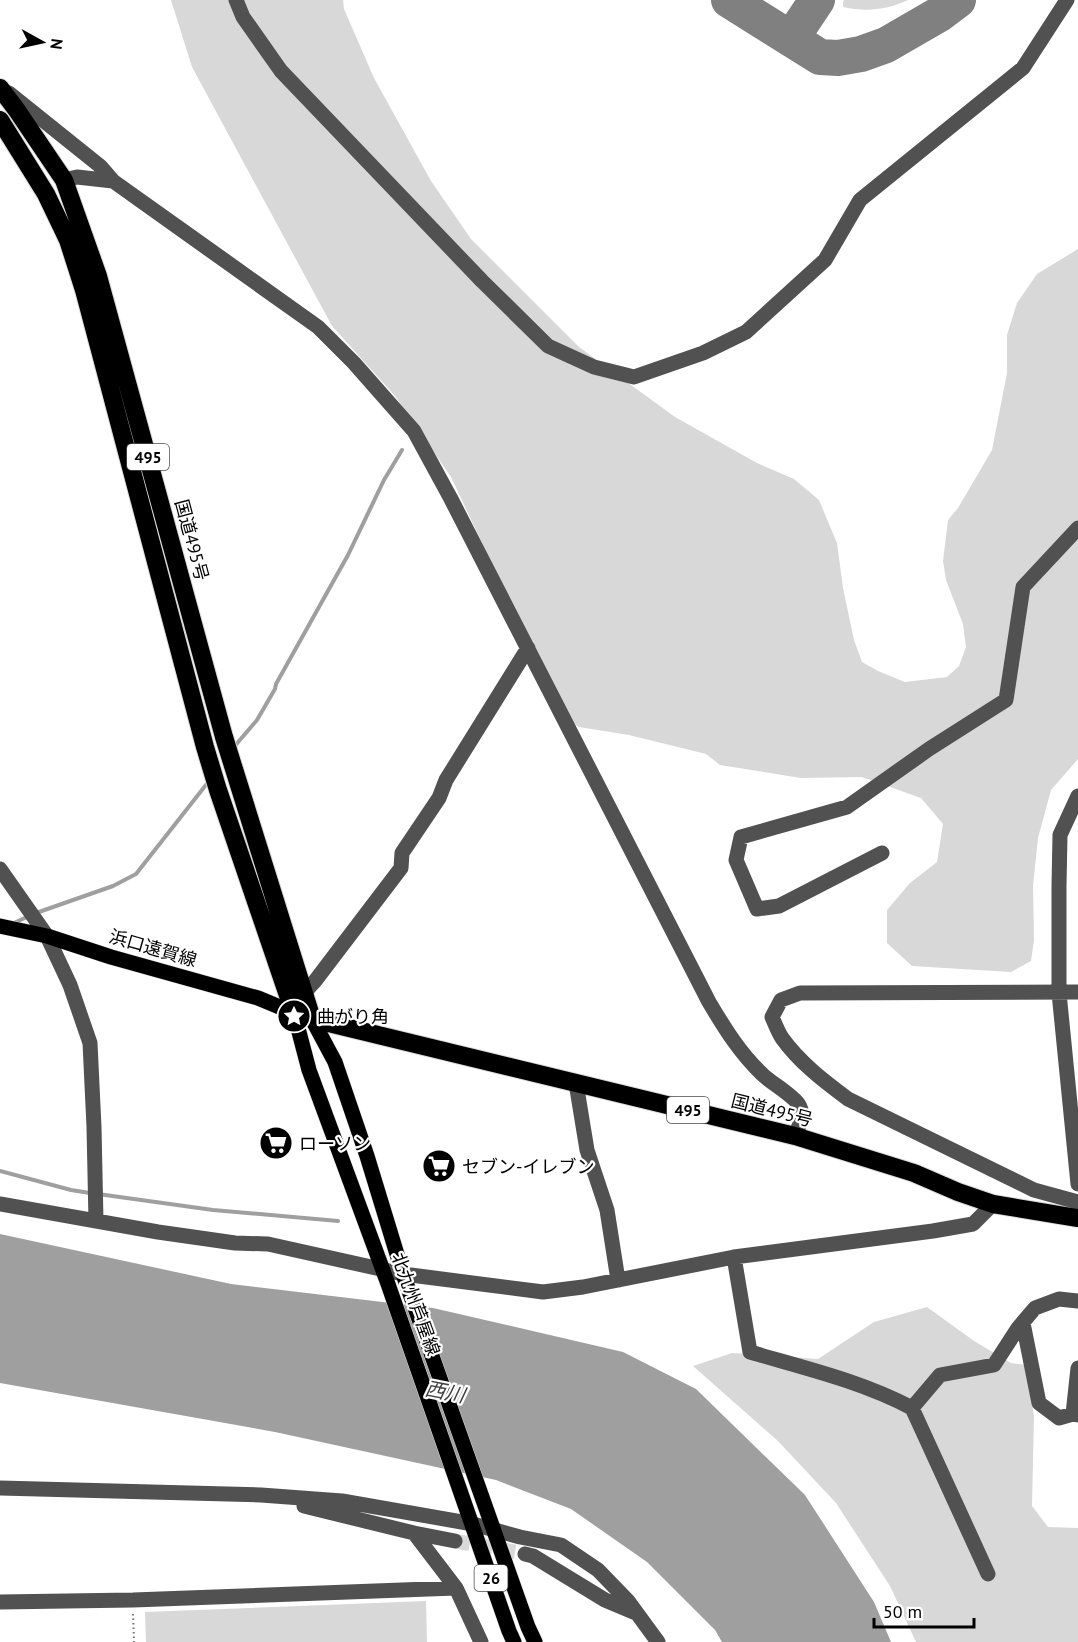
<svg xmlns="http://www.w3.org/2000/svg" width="1078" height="1642" viewBox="0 0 1078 1642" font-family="'PT Sans','Noto Sans JP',sans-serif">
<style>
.green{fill:#d8d8d8}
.water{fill:#9f9f9f}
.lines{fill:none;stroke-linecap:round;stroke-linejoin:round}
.stream{stroke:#9f9f9f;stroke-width:4}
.taxiway{stroke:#808080;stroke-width:36}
.minor-tunnel{stroke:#d9d9d9;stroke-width:15;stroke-dasharray:15 8;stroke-linecap:butt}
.major-casing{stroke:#dbdbdb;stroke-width:16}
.highway-casing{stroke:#dbdbdb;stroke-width:20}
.path{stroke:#737373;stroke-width:2;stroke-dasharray:1.5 3;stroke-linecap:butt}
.minor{stroke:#515151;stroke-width:15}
.major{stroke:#000;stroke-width:15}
.highway{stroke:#000;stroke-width:18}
.labels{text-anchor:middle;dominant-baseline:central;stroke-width:4.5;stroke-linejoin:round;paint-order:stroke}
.shield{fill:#fff;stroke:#4c4c4c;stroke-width:1.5}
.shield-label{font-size:16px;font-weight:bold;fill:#000}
.street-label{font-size:18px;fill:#000;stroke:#fff}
.poi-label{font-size:18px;fill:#000;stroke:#fff;text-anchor:start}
.water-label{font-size:20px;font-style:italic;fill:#404040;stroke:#fff}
</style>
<rect width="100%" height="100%" fill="#fff"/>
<!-- green -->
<path class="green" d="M171 0H343L344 9 374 78 431 181 471 239 579 347 675 417 757 463 794 479 819 500 837 543 843 588 854 640 862 662 878 671 905 682 947 677 959 666 966 647 963 624 946 580 943 561 948 520 958 508 992 450 1007 373V335L1017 303 1037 274 1078 249V759L1051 790 1038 838 1033 886 1034 940 1031 961 1011 972 912 966 887 943V910L910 883 937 862 943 824 921 798 862 777 801 778 720 765 706 754 629 735 579 727 564 717 451 477 395 396 332 326 192 67Z
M844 0H908C887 10 866 12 843 7V3Z
M927 1307 974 1341 1011 1363 1026 1365 1034 1416 1032 1506 1048 1527 1078 1528V1642H916L890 1586 836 1503 778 1441 693 1366 732 1353 818 1359 874 1322Z
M426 1601 427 1642H146L145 1612Z"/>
<!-- water -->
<path class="water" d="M0 1234 231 1284 433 1308 623 1352 696 1389 805 1495 874 1602 891 1642H722L715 1630 647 1562 571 1509 496 1480 275 1432 0 1383Z"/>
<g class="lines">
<!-- stream -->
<path class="stream" d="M233 748 257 720 275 689 276 684 348 555 384 480 402 450
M36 913 113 886 136 874 209 781
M14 923 29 916
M0 1171 71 1190 90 1193
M98 1194 213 1210 338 1221"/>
<!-- taxiway -->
<path class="taxiway" d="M729 0 820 57 838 58 861 54 886 45 938 15 958 0
M791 39 817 0"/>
<!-- minor-tunnel -->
<path class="minor-tunnel" d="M455 1541 525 1554"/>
<defs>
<path id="major" d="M0 926 47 936 111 957 258 998 294 1013 309 1070 388 1284 509 1631 514 1642
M312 1019 335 1062 367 1156 403 1274 528 1627 535 1642"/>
<path id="highway" d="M0 88 16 109 64 180 98 276 224 737 312 1019
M0 120 46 194 68 240 84 290 205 747 218 790 294 1013 312 1019 795 1136 914 1173 958 1192 993 1204 1078 1218"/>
</defs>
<!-- major casing -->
<use href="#major" class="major-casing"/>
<!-- highway casing -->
<use href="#highway" class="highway-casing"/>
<!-- path -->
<path class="path" d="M133 1614 134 1642"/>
<!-- minor -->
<path class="minor" d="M236 0 243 17 281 71 482 281 548 346 594 367 634 377 703 353 746 332 825 260 860 200 1023 68 1067 0
M9 93 100 166 113 181
M64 180 77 177 113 181 318 327 354 363 414 431 451 499 709 1002C725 1029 740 1053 762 1074 771 1083 793 1095 799 1105 805 1115 799 1126 795 1136
M1078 796 1060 835 1059 886V993L1078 1184
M882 853 779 906 757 909 736 860 741 837 847 807 929 749 1006 700 1023 587 1078 528
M0 869 47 936 70 985 90 1043 94 1127 96 1221
M1078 992 800 993 781 1000 772 1017C775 1024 778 1032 782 1038 800 1063 824 1081 848 1099L1034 1190 1078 1202
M304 993 315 981 401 868 402 853 439 798 446 780 528 648
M576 1083 587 1150 607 1210 618 1280
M0 1204 158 1232 235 1243 268 1244 403 1274 543 1292 583 1287 734 1257 933 1231 973 1224 993 1204
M734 1257 750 1352C804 1368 861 1381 912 1408L988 1574
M1023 1323 1039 1403 1059 1418 1073 1414 1078 1415
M912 1408 940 1375 994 1365 1018 1328 1035 1308 1059 1299 1078 1301
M1073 1414 1078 1368
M0 1488 261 1495 342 1501 473 1524 520 1537 561 1545 598 1570 628 1601 658 1642
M304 1506 414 1533 456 1588 481 1642
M414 1533 455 1541
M525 1554 533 1556 605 1600 636 1613
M0 1602 133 1600 456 1588"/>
<!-- major -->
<use href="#major" class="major"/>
<!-- highway -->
<use href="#highway" class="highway"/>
</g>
<!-- icons -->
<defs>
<symbol id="sight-disc" viewBox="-11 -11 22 22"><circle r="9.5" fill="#000" stroke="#fff"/><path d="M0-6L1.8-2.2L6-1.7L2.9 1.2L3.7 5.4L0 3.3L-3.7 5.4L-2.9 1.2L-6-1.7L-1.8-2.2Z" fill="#fff"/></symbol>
<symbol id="supermarket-disc" viewBox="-11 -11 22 22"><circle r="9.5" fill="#000" stroke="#fff"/><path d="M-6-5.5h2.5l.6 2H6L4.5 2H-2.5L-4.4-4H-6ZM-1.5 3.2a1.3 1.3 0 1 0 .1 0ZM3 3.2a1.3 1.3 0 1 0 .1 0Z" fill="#fff"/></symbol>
</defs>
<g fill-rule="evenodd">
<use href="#sight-disc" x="275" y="997" width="38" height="38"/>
<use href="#supermarket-disc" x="257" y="1124" width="38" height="38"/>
<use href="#supermarket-disc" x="420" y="1147" width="38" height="38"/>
</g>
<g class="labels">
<!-- shield labels -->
<g class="shield">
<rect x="127" y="444" width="42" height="26" rx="4.5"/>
<rect x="667" y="1097" width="42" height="26" rx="4.5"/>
<rect x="474.5" y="1565" width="33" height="26" rx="4.5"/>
</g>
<g class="shield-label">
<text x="148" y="457">495</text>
<text x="688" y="1110">495</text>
<text x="491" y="1578">26</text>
</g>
<!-- street labels -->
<g class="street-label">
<text transform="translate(192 540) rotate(75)">国道495号</text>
<text transform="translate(153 948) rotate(16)">浜口遠賀線</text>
<text transform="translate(772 1110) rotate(14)">国道495号</text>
<text transform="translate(416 1304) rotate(70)">北九州芦屋線</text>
</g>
<!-- poi labels -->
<g class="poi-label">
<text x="317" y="1016">曲がり角</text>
<text x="299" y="1143">ローソン</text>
<text x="462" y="1166">セブン-イレブン</text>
</g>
<!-- water labels -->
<g class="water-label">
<text transform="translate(445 1392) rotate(11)">西川</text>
</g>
</g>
<!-- north arrow -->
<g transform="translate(42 42) rotate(98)" stroke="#ffffff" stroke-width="4.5" paint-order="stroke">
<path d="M0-4.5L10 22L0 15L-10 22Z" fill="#000000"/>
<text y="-9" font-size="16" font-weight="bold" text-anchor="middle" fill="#000000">N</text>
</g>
<!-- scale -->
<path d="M874 1618v9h100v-9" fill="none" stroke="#000000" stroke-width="3"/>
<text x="883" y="1618" font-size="18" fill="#000000" stroke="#ffffff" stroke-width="4.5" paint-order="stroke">50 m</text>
</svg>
